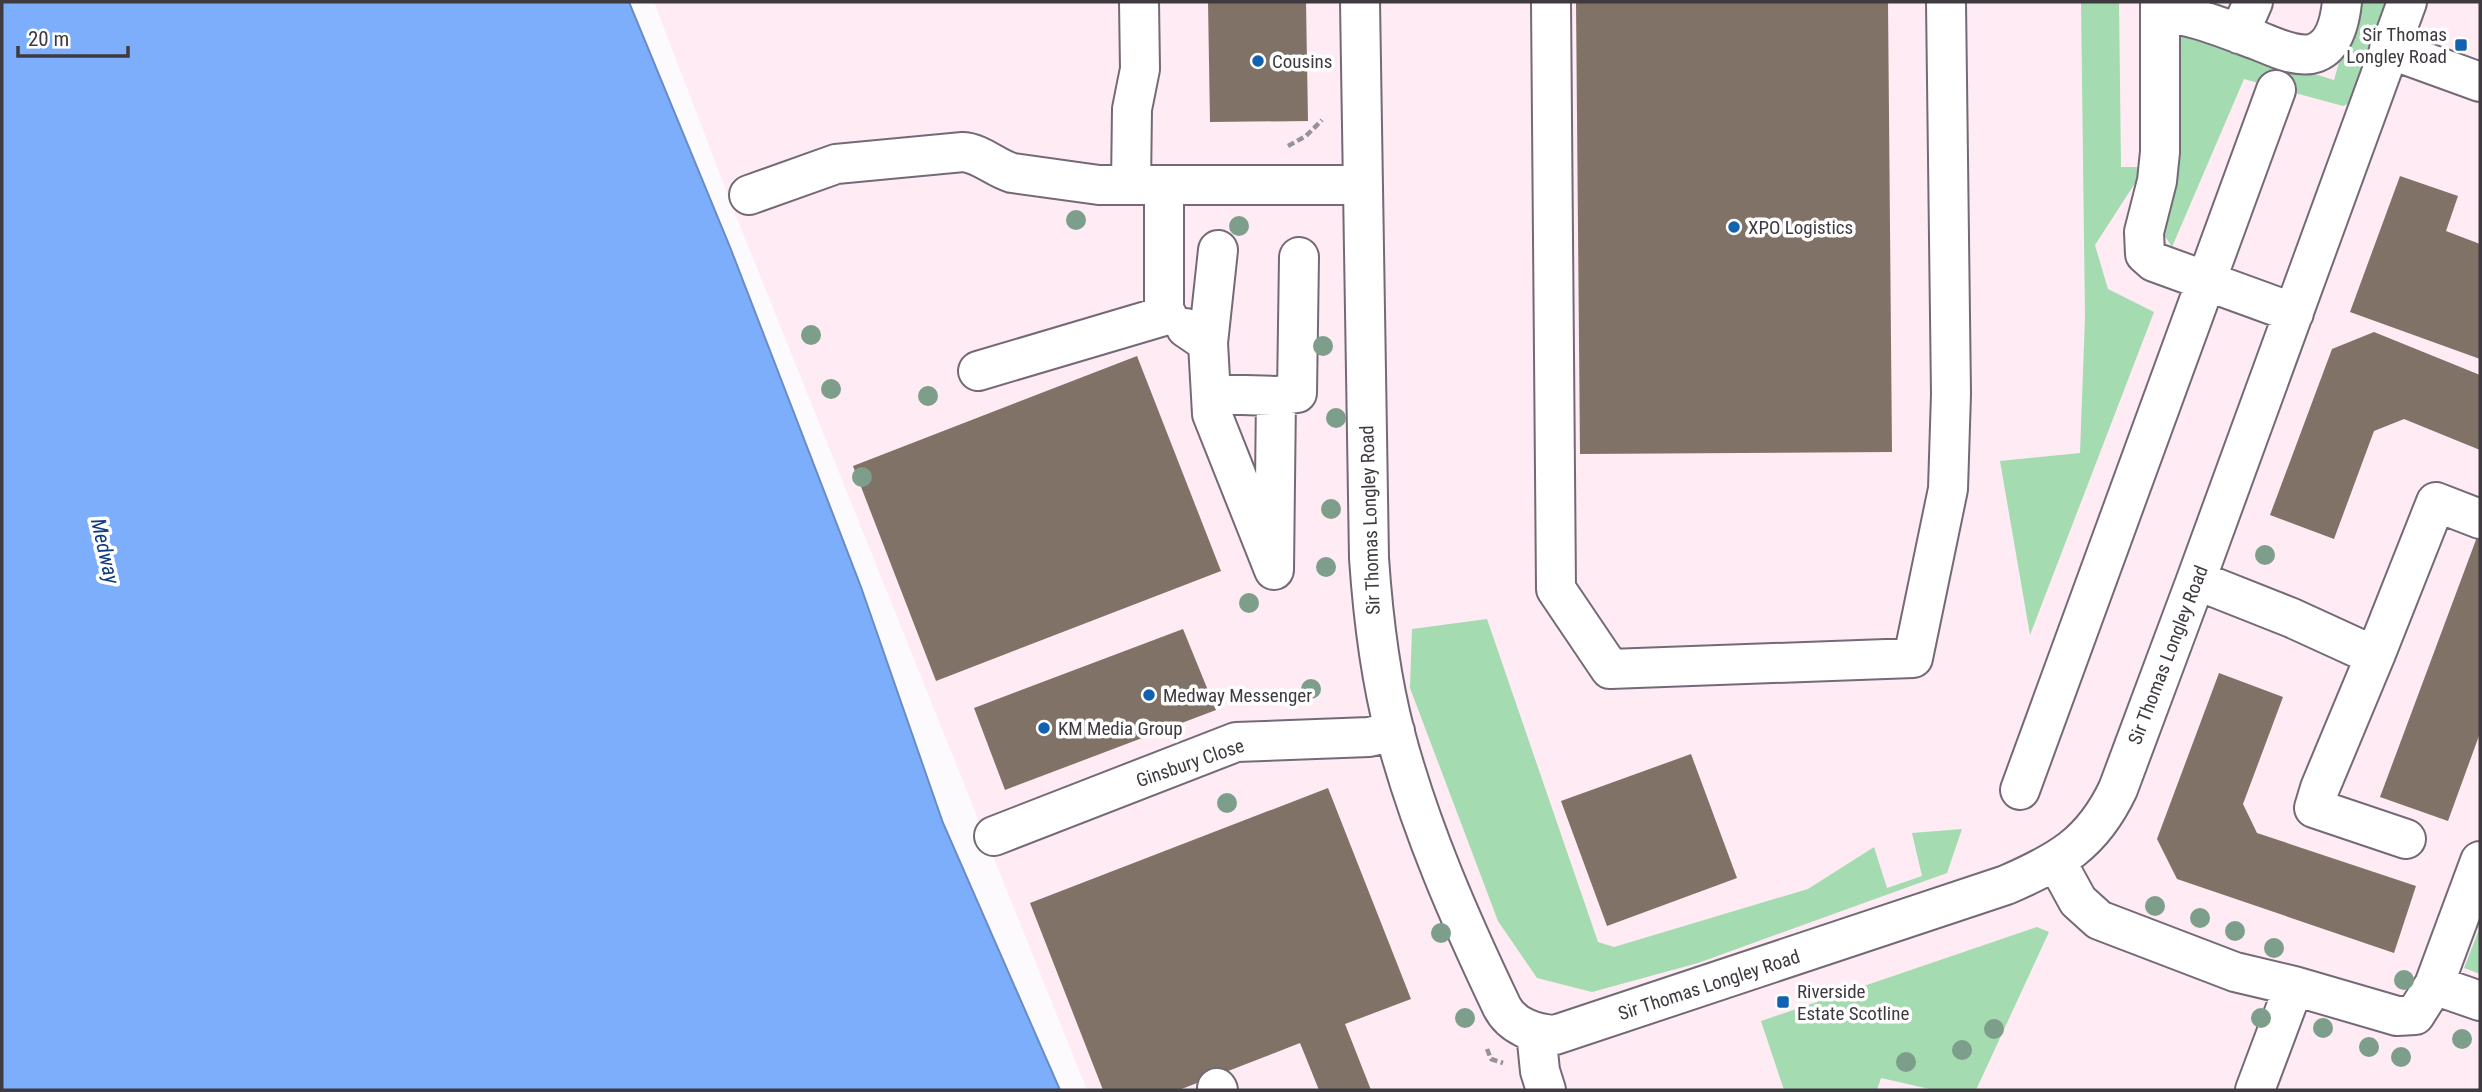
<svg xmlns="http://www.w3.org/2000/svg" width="2482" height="1092" viewBox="0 0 2482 1092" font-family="'Roboto Condensed',sans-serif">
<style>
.industrial{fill:#feebf4}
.green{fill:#a4dbb0}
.water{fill:#7daefb;stroke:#6a8bc3;stroke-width:2}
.building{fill:#807267}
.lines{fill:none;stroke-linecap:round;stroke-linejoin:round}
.minor-casing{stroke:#746a77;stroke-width:42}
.path{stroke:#969397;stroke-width:4.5;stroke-dasharray:7 3.5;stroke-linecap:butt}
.minor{stroke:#fff;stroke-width:38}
.tree{fill:#7d9e8a}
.poi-dot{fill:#1162b1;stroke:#fff;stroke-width:2.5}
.labels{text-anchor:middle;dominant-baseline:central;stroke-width:7;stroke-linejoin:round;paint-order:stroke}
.poi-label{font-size:19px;fill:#3f3a40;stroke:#fff;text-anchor:start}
.street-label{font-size:19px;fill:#3f3a40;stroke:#fff}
.water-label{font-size:21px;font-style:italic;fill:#0e3c7e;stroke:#fff}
</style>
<rect width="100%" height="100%" fill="#fcfafd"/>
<!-- industrial -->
<path class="industrial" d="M654 2H2480V1090H1087L734 211Z"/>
<!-- green -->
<path class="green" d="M2081 2H2119L2121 167H2137L2139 177 2095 245 2108 289 2154 312 2030 635 2000 461 2080 453 2085 317Z
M2353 2H2393L2363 98 2343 106 2244 79 2172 247 2161 230 2179 167 2177 32 2334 80 2351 20Z
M1487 619 1598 942 1614 947 1808 889 1874 847 1887 888 1922 876 1912 833 1962 829 1947 873 1698 963 1592 992 1537 978 1498 921 1410 688 1412 629Z
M2037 927 2049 932 1976 1090H1934L1881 1078 1877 1090H1784L1761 1021Z
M2480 927V974L2464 968Z"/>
<!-- water -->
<path class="water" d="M2 2H629L730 247 861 587 943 823 1060 1090H2Z"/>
<!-- building -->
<path class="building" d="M1208 2H1306L1308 121 1210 122Z
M1576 2H1888L1892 452 1580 454Z
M2400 176 2458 196 2446 231 2480 244V359L2350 312Z
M2374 332 2480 375V450L2404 419 2374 431 2334 539 2270 515 2332 349Z
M1137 356 1221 571 936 681 853 466Z
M2480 529V733L2448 821 2380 797Z
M1183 629 1216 710 1005 790 974 708Z
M2219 673 2283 697 2243 804 2257 833 2416 886 2394 953 2177 879 2157 839Z
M1691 754 1737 878 1607 926 1561 801Z
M1328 788 1411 999 1345 1024 1371 1090H1319L1300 1043 1179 1090H1103L1030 903Z"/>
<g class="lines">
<defs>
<path id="minor" d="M1360 2 1369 558C1373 617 1380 676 1395 733 1420 828 1460 919 1502 1007 1512 1026 1534 1034 1555 1035L2006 885C2059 862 2092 844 2118 789L2196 580 2407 2
M1551 2 1556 589 1610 669 1913 658 1948 489 1951 394 1946 2
M2160 2V152L2157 181 2144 232 2145 254 2154 262 2294 313
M2160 13C2193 14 2228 30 2259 41 2274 47 2294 57 2311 54 2334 49 2340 21 2342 2
M2239 34 2253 2
M2389 49 2480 82
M1131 185 1132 109 1140 69 1139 2
M749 195 836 164 963 152C980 153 995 168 1012 173L1099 185H1363
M1186 328 1208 343 1218 250
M1208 343 1212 414 1274 570 1276 396 1297 393 1299 257
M978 371 1167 315H1164V185
M1211 394 1276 396
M2196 580 2292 618 2375 656 2436 502 2480 519
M2375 656 2320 788 2314 808 2406 839
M2020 790 2276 90
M994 836 1236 742 1369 737 1395 731
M2056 861 2078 901 2099 920 2235 972 2294 986 2397 1016 2415 1015 2434 985 2480 861
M2434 985 2480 1001
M1536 1032 1540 1071 1546 1090
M1217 1088 1218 1090
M2255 1090 2294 986"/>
</defs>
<!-- minor casing -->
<use href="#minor" class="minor-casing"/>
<!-- path -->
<path class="path" d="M1288 146 1306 136 1322 120
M1487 1049 1491 1059 1503 1063"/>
<!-- minor -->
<use href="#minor" class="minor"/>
</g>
<!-- trees -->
<g class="tree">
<circle cx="1076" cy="220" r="10"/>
<circle cx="1239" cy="226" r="10"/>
<circle cx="811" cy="335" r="10"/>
<circle cx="1323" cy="346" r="10"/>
<circle cx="831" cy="389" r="10"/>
<circle cx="928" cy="396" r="10"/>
<circle cx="1336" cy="418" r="10"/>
<circle cx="862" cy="477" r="10"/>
<circle cx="1331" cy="509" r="10"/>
<circle cx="2265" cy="555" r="10"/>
<circle cx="1326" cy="567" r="10"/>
<circle cx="1249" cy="603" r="10"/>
<circle cx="1311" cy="689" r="10"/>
<circle cx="1227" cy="803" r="10"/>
<circle cx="2155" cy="906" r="10"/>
<circle cx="2200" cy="918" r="10"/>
<circle cx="2235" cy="931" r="10"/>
<circle cx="1441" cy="933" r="10"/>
<circle cx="2274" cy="948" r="10"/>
<circle cx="2404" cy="980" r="10"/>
<circle cx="1465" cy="1018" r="10"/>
<circle cx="2261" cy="1018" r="10"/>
<circle cx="2323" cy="1028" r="10"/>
<circle cx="1994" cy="1029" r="10"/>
<circle cx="2462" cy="1039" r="10"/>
<circle cx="2369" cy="1047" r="10"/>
<circle cx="1962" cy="1050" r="10"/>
<circle cx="2401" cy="1057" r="10"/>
<circle cx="1906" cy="1062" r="10"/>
</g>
<!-- markers -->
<g class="poi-dot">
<rect x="2454" y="38" width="14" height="14" rx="3.5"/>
<circle cx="1258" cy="61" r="7"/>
<circle cx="1734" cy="227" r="7"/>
<circle cx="1149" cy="695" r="7"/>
<circle cx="1044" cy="728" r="7"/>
<rect x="1776" y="995" width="14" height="14" rx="3.5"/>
</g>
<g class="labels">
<!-- poi labels -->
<g class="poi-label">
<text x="2447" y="34" text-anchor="end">Sir Thomas<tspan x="2447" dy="22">Longley Road</tspan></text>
<text x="1272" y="61">Cousins</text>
<text x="1748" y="227">XPO Logistics</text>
<text x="1163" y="695">Medway Messenger</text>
<text x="1058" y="728">KM Media Group</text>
<text x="1797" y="991">Riverside<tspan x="1797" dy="22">Estate Scotline</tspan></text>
</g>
<!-- street labels -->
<g class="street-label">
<text transform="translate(1370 520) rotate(-92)">Sir Thomas Longley Road</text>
<text transform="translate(2168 655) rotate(-69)">Sir Thomas Longley Road</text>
<text transform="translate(1190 763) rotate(-19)">Ginsbury Close</text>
<text transform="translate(1709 985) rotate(-18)">Sir Thomas Longley Road</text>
</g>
<!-- water labels -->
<g class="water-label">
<text transform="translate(105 551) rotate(77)">Medway</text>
</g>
</g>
<!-- border -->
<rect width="2482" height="1092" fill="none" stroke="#3f3a40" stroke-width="7"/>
<!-- scale -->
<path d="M18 46v10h110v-10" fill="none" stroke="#3f3a40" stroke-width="3.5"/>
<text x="28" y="46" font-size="21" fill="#3f3a40" stroke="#ffffff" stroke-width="5" paint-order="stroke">20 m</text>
</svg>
